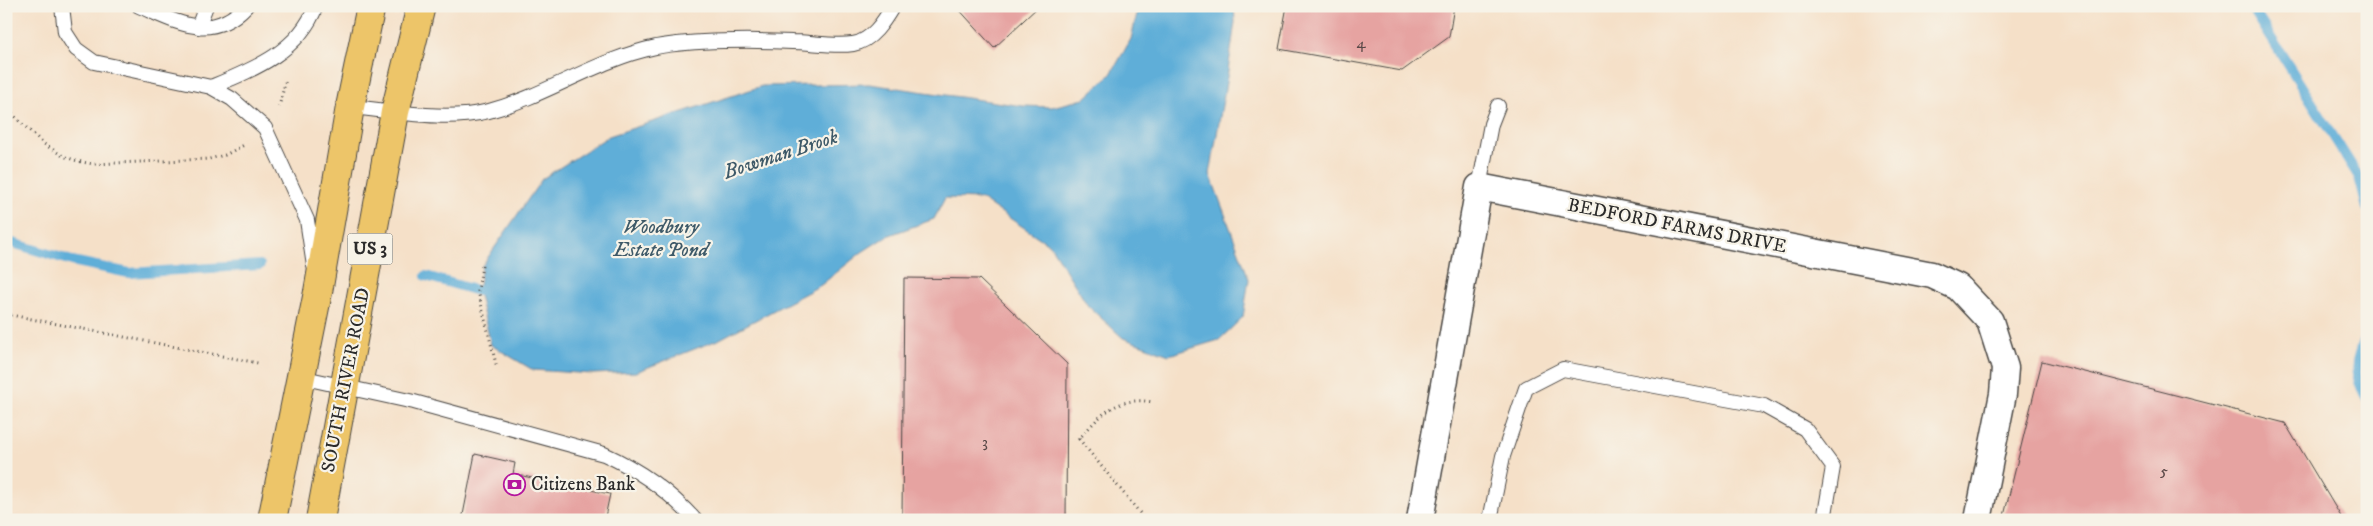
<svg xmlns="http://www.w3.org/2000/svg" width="2373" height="526" viewBox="0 0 2373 526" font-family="'IM FELL DW Pica',serif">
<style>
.water{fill:#5eaed8;stroke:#446c82}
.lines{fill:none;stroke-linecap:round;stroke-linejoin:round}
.stream{stroke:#5eaed8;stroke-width:10}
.building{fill:#e6a3a1}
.service-casing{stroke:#494643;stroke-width:16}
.minor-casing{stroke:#494643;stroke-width:29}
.primary-casing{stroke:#494643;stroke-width:30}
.path{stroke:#494643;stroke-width:3;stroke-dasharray:1 4;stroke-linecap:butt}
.service{stroke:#fff;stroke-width:14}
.minor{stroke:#fff;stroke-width:26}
.primary{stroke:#edc569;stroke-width:28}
.labels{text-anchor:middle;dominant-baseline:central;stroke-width:4.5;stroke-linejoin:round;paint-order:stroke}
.number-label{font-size:16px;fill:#5a4948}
.shield{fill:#f7f3e8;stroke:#686764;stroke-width:1}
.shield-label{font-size:18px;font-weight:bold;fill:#2b2b2b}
.street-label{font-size:19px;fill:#2b2b2b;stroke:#f7f3e8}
.poi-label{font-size:19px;fill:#2b2b2b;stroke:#f7f3e8;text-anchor:start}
.water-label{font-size:20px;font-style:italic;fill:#3d5968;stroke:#f7f3e8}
</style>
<rect width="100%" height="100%" fill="#f7f3e8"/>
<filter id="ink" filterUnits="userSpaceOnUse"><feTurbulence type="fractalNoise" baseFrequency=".02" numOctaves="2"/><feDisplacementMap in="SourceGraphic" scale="10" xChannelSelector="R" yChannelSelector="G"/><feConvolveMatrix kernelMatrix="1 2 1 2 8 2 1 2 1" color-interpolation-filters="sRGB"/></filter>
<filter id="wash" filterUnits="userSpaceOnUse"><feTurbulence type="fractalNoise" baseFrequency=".0096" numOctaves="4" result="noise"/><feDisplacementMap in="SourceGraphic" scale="20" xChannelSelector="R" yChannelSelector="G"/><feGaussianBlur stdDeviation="1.12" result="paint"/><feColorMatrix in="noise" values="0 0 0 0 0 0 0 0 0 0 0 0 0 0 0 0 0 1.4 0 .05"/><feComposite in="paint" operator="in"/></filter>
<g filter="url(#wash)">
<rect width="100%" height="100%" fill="#f5e0c8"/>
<!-- water -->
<path class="water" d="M1139 6H1234L1235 22 1228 71 1210 174 1249 279 1243 317 1219 340 1169 355 1123 338 1088 306 1050 245 981 199 945 198 934 219 887 236 862 252 821 285 720 339 636 372 593 374 533 370 491 345 478 291 482 266 542 179 609 136 762 86 869 84 1023 106 1052 107 1084 99 1111 74 1131 39Z"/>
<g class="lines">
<!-- stream -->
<path class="stream" d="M2251 6 2359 177 2367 208
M6 241 72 261 129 273 260 265
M426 276 478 291 491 289
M2367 334C2355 363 2351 370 2367 399"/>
</g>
<g id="blocks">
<!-- building -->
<path class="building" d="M956 6H1039L994 48Z
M1287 6H1454L1449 37 1402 71 1279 49Z
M904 278 979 279 1067 364 1066 520H902Z
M2042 361 2285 423 2343 520H2003Z
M475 454 515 463 513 474 610 494 605 517 614 520H462Z"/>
</g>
</g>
<g filter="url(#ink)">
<use href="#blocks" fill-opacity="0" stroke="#494643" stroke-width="1"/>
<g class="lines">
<defs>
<path id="service" d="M62 6 65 32 76 49 94 62 211 87 232 99 265 128 307 220 314 266
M139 6C177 22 211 43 246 6
M198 27 206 6
M211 87C252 70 299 52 316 6
M350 107C395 111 445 122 489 111 546 96 595 60 656 47 693 40 753 40 792 42 811 42 834 47 853 44 872 41 884 21 893 6
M1479 187 1491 124 1498 106
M300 377 414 402 604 454C637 469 670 492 695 520
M1490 520 1503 456 1526 388 1563 369 1764 406 1805 429 1833 467 1824 520"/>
<path id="minor" d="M1420 520 1479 187 1932 275 1958 287 1990 321 2005 368 2003 394 1978 520"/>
<path id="primary" d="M272 520 318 292 350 107 371 6
M320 520 395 112 421 6"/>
</defs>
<!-- service casing -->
<use href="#service" class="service-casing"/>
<!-- minor casing -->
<use href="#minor" class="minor-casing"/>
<!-- primary casing -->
<use href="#primary" class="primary-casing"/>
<!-- path -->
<path class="path" d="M6 105 17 119 44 144 63 156 77 161 93 164 209 159 225 155 246 144
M279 107 286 79
M482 266 478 291 497 368
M6 314 258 363
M1140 513 1079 439C1102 413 1117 396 1153 402"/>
<!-- service -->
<use href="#service" class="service"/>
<!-- minor -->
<use href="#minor" class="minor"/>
<!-- primary -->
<use href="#primary" class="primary"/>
</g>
</g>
<!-- icons -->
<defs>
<symbol id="bank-ring" viewBox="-11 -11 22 22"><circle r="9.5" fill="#f7f3e8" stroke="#b5179e" stroke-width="1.5"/><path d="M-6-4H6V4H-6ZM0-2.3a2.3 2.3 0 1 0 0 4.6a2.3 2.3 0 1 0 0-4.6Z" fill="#b5179e"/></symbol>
</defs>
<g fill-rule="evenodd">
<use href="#bank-ring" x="502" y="472" width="25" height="25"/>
</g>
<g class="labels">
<!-- number labels -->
<g class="number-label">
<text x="1361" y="43">4</text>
<text x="985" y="442">3</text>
<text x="2164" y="471">5</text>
</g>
<!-- shield labels -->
<rect class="shield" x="347.5" y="233.5" width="45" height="31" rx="4"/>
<g class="shield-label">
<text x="370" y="249">US 3</text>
</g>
<!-- street labels -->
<g class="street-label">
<text transform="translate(1677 226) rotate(11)">BEDFORD FARMS DRIVE</text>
<text transform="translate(346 380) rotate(-79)">SOUTH RIVER ROAD</text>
</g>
<!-- poi labels -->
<g class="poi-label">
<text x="531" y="484">Citizens Bank</text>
</g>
<!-- water labels -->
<g class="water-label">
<text transform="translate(781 155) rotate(-18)">Bowman Brook</text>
<text x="661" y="227">Woodbury<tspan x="661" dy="23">Estate Pond</tspan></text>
</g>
</g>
<!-- margin -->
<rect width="2373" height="526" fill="none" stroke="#f7f3e8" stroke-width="25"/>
</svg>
